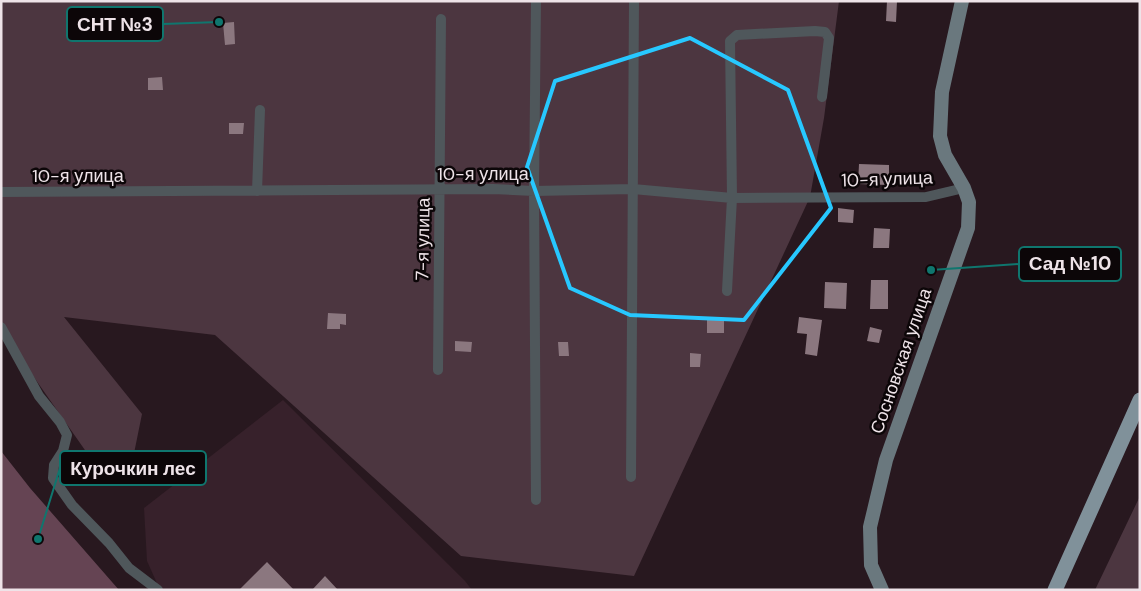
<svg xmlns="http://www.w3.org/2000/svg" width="1141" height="591" viewBox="0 0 1141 591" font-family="'DM Sans',sans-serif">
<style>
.built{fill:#37212b}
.green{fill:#4c3640}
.forest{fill:#654453}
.building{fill:#8b777f}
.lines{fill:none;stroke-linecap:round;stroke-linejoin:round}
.street{stroke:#4f575b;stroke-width:10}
.secondary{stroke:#6a787e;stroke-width:14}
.primary{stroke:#80919a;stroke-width:15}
.marked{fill:none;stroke:#27c8ff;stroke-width:4;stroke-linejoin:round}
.labels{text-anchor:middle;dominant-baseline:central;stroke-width:5;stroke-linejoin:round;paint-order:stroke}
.street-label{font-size:18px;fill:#eee3e8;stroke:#0c0608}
.leader{fill:none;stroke:#0f766e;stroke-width:2}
.callout-dot{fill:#0f766e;stroke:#0c0608;stroke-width:2}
.callout{fill:#0c0608;stroke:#0f766e;stroke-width:2}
.callout-label{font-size:19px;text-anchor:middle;font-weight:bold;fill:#eee3e8}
</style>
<rect width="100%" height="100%" fill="#28181f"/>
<!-- built -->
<path class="built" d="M283 400 465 581 472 590H160L147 561 144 508Z"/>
<!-- green -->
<path class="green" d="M1 1H839L824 118 810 197 634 576 461 556 215 335 64 317 142 414 130 473 97 486 87 453 38 383 1 328Z
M1140 496V590H1095Z"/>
<!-- forest -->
<path class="forest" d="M1 451 30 488 119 590H1Z"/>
<!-- building -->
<path class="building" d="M887 1H897L896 22 886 21Z
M234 22 235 44 225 45 223 23Z
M162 77 163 90H148V78Z
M229 123H244L243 134H229Z
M859 164 889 165V185L858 184Z
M838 208 854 210 853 223 838 222Z
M874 228 890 229 889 248H873Z
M871 280H888V309H870Z
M825 282 847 283 846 309 824 308Z
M328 313 346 314V325L340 324V329H327Z
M799 317 822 320 817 356 805 354 807 334 797 333Z
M724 319V333H707V320Z
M870 327 882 330 879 343 867 341Z
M455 341 472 342 471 352 455 351Z
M558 342H568L569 356H559Z
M690 353 701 354 700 367H690Z
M267 562 294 590H239Z
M325 576 338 590H312Z"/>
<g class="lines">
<!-- street -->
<path class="street" d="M257 191 260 110
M1 192 493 189 534 191 633 189 732 198 926 197 964 188
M727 291 732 198 730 41 737 35 815 31 825 32 829 38 822 97
M1 327 39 396 60 422 67 435 63 451 54 465 53 478 72 505 109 543 129 568 158 590
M438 370 441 19
M631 477 634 1
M536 500 534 191 536 1"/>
<!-- secondary -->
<path class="secondary" d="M882 590 871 565 870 527 886 460 968 228 969 202 964 188 945 155 940 136 942 92 962 1"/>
<!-- primary -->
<path class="primary" d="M1055 590 1140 400"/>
</g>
<!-- marked area -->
<path class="marked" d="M690 38 788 90 831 208 744 320 630 315 570 288 527 167 555 81Z"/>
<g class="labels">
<!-- street labels -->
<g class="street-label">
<text x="483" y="174">10-я улица</text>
<text x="78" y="176">10-я улица</text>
<text transform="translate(887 179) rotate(-2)">10-я улица</text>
<text transform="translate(423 239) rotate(-89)">7-я улица</text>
<text transform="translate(901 361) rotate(-71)">Сосновская улица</text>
</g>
</g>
<!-- callouts -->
<path class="leader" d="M219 22L163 24M931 270L1019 264M38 539L60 468"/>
<g class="callout-dot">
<circle cx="219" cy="22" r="5"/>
<circle cx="931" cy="270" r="5"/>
<circle cx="38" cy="539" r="5"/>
</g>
<g class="callout">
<rect x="67" y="7" width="96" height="34" rx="5"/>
<rect x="1019" y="247" width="102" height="34" rx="5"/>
<rect x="60" y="451" width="146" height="34" rx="5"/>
</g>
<g class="callout-label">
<text x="115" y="31">СНТ №3</text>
<text x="1070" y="270">Сад №10</text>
<text x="133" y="475">Курочкин лес</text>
</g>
<!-- border -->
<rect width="1141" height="591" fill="none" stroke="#eee3e8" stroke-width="5"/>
</svg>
